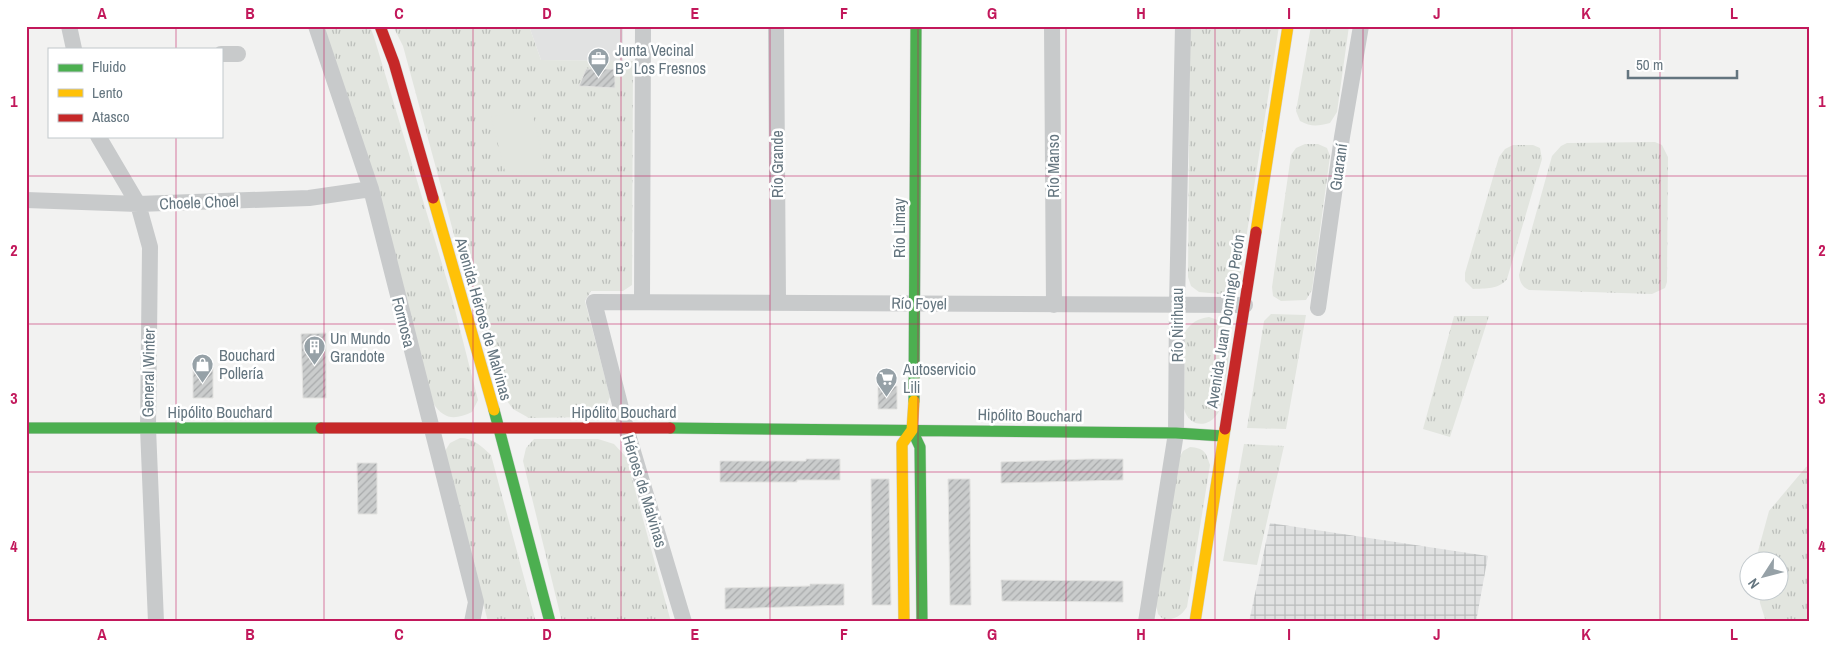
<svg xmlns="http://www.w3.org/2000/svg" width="1836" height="648" viewBox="0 0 1836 648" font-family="'Archivo Narrow',sans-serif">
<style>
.built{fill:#e1e2e2}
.industrial{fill:url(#industrial-grid)}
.grass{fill:url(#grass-tufts)}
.garden{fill:#e2e5df}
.building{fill:url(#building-hatch);stroke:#e2e2e0}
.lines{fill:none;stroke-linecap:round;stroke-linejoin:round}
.fast-casing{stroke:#cfd0d0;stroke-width:12}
.slow-casing{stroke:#cfd0d0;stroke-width:12}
.jam-casing{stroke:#cfd0d0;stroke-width:12}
.street{stroke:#c8cacb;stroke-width:16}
.fast{stroke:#4caf50;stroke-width:11}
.slow{stroke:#ffc107;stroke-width:11}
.jam{stroke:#c62828;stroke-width:11}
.grid{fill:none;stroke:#c2185b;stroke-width:1;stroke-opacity:0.55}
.labels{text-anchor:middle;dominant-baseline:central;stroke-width:5;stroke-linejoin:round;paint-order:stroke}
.poi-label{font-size:16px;fill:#64757f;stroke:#fff;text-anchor:start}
.street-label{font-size:16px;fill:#64757f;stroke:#fff}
.neatline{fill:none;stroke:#c2185b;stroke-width:2}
.grid-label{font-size:16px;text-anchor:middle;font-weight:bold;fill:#c2185b}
</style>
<defs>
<pattern id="industrial-grid" width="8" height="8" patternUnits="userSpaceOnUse" patternTransform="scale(1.25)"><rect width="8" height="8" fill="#e1e2e2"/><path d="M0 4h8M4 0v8" fill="none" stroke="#babcbc"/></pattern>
<pattern id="grass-tufts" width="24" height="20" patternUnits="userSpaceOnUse" patternTransform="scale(1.25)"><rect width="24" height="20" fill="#e2e5df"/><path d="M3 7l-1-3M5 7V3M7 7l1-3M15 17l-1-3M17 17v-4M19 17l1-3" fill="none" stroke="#bbbeba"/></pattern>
<pattern id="building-hatch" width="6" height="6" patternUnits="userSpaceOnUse" patternTransform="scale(1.25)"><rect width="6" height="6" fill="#cacccc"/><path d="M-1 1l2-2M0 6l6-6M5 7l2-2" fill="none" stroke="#a8aaab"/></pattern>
</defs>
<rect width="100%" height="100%" fill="#f2f2f1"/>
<!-- built -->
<path class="built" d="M529 26H623V61L541 60Z"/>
<!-- industrial -->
<path class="industrial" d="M1270 523 1488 556 1476 622H1249Z"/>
<!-- grass -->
<path class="grass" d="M322 26H370L374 37 451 294 478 400 472 412C455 420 444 420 433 403Z
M393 26H529L541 60 633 61 632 285 623 291H591L585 301 610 397 604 411 593 417 529 418 513 409 498 389 463 268 403 46Z
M1190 26H1279L1240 278 1231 288 1220 294 1199 292 1191 286 1188 277Z
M1311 26H1349L1337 112 1330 123C1318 126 1311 127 1300 121L1296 111Z
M1655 142 1662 145 1668 157 1667 282 1665 288 1652 294 1529 290C1522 287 1520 282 1519 275L1552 156 1561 146 1567 143Z
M1305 144H1318L1327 148 1330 156 1312 290 1306 300 1281 301 1273 296 1272 287 1291 155 1296 148Z
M1513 145H1533L1540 148 1542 159 1507 279C1498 290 1486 288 1473 289L1465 281V273L1499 157 1505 149Z
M1271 314 1306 315 1286 429 1247 428 1264 321Z
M1454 316H1489L1450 437 1423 429Z
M1209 317C1215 319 1221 320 1225 326 1228 329 1230 337 1230 341 1231 349 1222 408 1218 413 1208 429 1189 427 1184 409L1185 332C1192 322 1197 319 1209 317Z
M460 438C474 438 481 446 491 455L536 622H488L445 451 450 443Z
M534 439H598L614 444 626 457 671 622H562L523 461 526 448Z
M1244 444 1284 446 1257 565 1223 561Z
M1190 447C1204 448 1206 452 1210 465L1187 607C1181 616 1176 619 1164 620L1158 614 1156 605 1178 460 1183 451Z
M1810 465V622H1766L1760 603 1759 591 1778 590V560H1757V555L1769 511 1806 467Z"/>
<!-- garden -->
<path class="garden" d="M531 108 546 169 507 179 491 117Z"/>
<!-- building -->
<path class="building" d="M586 69H615V88L579 86Z
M326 333V398H303L301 334Z
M193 367H213V398H193Z
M878 386H897V409H878Z
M806 459H840V480H797V482H720V461H806Z
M1089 459H1123V480L1001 483V462Z
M357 463H377V514H358Z
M871 479H889L891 605H872Z
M948 479H970L971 605H950Z
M1001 580 1123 581V602L1002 601Z
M810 584H844V605L725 609V588L810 586Z"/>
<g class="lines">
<defs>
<path id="fast" d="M914 401 916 26
M494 410 550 622
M26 428H321
M670 428 1176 433 1223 436
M912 430 920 447 922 622"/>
<path id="slow" d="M433 198 494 410
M1256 232 1288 26
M904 622 902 444 912 430 914 401
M1195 622 1225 429"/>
<path id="jam" d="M380 26 394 63 433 198
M321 428H670
M1225 429 1256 232"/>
</defs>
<!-- fast casing -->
<use href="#fast" class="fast-casing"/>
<!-- slow casing -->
<use href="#slow" class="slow-casing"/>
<!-- jam casing -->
<use href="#jam" class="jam-casing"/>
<!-- street -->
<path class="street" d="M69 26 74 49
M316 26 371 189 476 602 472 622
M776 26 778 302
M1052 26 1054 305
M221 54H238
M98 136 138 204 150 247 148 428 156 622
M26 200 138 204 309 198 371 189
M642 302 643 26
M1318 308 1342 137 1361 26
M684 622 626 428 594 302 1245 305
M1146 622 1176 433 1177 305 1183 26"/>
<!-- fast -->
<use href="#fast" class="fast"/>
<!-- slow -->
<use href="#slow" class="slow"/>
<!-- jam -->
<use href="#jam" class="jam"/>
</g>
<!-- grid -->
<path class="grid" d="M176 26V49M324 26V622M473 26V622M621 26V622M770 26V622M918 26V622M1066 26V622M1215 26V622M1363 26V622M1512 26V622M1660 26V622M176 136V622M26 176H1810M26 324H1810M26 472H1810"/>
<!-- icons -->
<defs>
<symbol id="office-pin" viewBox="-11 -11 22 30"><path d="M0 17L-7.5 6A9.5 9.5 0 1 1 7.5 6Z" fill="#96a1a7" stroke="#fff"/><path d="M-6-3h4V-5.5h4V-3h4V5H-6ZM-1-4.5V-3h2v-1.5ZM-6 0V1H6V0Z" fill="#fff"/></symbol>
<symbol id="building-pin" viewBox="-11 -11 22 30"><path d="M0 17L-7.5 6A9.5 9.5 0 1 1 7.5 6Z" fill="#96a1a7" stroke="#fff"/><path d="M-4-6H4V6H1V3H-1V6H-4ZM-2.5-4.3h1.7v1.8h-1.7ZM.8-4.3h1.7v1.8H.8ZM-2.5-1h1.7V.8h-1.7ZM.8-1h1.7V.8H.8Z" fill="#fff"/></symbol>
<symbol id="shop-pin" viewBox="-11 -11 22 30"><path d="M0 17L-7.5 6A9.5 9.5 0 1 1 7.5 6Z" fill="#96a1a7" stroke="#fff"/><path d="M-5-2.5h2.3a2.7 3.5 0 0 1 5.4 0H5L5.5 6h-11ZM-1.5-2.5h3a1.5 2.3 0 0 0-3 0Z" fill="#fff"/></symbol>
<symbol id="supermarket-pin" viewBox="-11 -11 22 30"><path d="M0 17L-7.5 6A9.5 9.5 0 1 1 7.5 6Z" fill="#96a1a7" stroke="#fff"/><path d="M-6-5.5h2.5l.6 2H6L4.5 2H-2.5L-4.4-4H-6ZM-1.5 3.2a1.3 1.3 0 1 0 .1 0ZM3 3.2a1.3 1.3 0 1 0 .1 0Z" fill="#fff"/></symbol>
</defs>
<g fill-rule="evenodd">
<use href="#office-pin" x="586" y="46" width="25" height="34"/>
<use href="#building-pin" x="302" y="334" width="25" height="34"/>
<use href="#shop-pin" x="190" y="352" width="25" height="34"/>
<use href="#supermarket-pin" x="874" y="366" width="25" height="34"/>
</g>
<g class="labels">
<!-- poi labels -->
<g class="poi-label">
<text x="615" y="50">Junta Vecinal<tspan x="615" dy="18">B° Los Fresnos</tspan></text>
<text x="330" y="338">Un Mundo<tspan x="330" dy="18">Grandote</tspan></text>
<text x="219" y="355">Bouchard<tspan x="219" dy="18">Pollería</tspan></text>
<text x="903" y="369">Autoservicio<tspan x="903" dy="18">Lili</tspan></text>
</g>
<!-- street labels -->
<g class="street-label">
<text transform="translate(777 164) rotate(-90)">Río Grande</text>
<text transform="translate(1053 166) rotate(-90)">Río Manso</text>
<text transform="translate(1338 167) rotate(-82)">Guaraní</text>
<text transform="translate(199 202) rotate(-2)">Choele Choel</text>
<text transform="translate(899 228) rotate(-90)">Río Limay</text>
<text transform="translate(919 303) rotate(1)">Río Foyel</text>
<text transform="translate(484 319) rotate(74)">Avenida Héroes de Malvinas</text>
<text transform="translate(1225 321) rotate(-81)">Avenida Juan Domingo Perón</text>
<text transform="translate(404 322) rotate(76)">Formosa</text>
<text transform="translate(1177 325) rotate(-90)">Río Ñirihuau</text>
<text transform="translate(148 373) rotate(-89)">General Winter</text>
<text x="220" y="412">Hipólito Bouchard</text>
<text x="624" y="412">Hipólito Bouchard</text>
<text transform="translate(1030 415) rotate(1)">Hipólito Bouchard</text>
<text transform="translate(645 491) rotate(73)">Héroes de Malvinas</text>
</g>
</g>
<!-- border -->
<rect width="1836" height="648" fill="none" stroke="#ffffff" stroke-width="55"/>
<!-- legend -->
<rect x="48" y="48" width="175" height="90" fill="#ffffff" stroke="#c1c8cc"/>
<rect x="58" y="64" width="25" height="8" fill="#4caf50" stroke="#c1c8cc"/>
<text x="92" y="72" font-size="15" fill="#64757f">Fluido</text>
<rect x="58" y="89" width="25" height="8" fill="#ffc107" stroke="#c1c8cc"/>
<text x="92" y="98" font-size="15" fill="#64757f">Lento</text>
<rect x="58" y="114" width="25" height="8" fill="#c62828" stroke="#c1c8cc"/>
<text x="92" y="122" font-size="15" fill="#64757f">Atasco</text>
<!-- north arrow -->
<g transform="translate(1764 576) rotate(234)"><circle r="24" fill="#ffffff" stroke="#c1c8cc"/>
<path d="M0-4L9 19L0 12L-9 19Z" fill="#96a1a7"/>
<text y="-8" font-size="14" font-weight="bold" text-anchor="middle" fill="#64757f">N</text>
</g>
<!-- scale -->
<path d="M1628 70v8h109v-8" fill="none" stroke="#64757f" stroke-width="2.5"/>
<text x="1636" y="70" font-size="15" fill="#64757f" stroke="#ffffff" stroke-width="4" paint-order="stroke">50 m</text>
<rect x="28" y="28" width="1780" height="592" class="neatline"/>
<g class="grid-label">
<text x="102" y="19">A</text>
<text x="250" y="19">B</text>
<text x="399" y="19">C</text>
<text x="547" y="19">D</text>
<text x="695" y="19">E</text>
<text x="844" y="19">F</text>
<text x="992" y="19">G</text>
<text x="1141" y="19">H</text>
<text x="1289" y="19">I</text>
<text x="1437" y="19">J</text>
<text x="1586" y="19">K</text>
<text x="1734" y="19">L</text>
<text x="14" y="107">1</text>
<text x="1822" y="107">1</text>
<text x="14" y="256">2</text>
<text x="1822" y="256">2</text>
<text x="14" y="404">3</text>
<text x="1822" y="404">3</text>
<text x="14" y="552">4</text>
<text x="1822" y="552">4</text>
<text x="102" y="640">A</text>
<text x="250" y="640">B</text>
<text x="399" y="640">C</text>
<text x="547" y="640">D</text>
<text x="695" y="640">E</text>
<text x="844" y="640">F</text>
<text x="992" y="640">G</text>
<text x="1141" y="640">H</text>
<text x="1289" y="640">I</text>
<text x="1437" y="640">J</text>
<text x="1586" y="640">K</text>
<text x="1734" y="640">L</text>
</g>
</svg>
